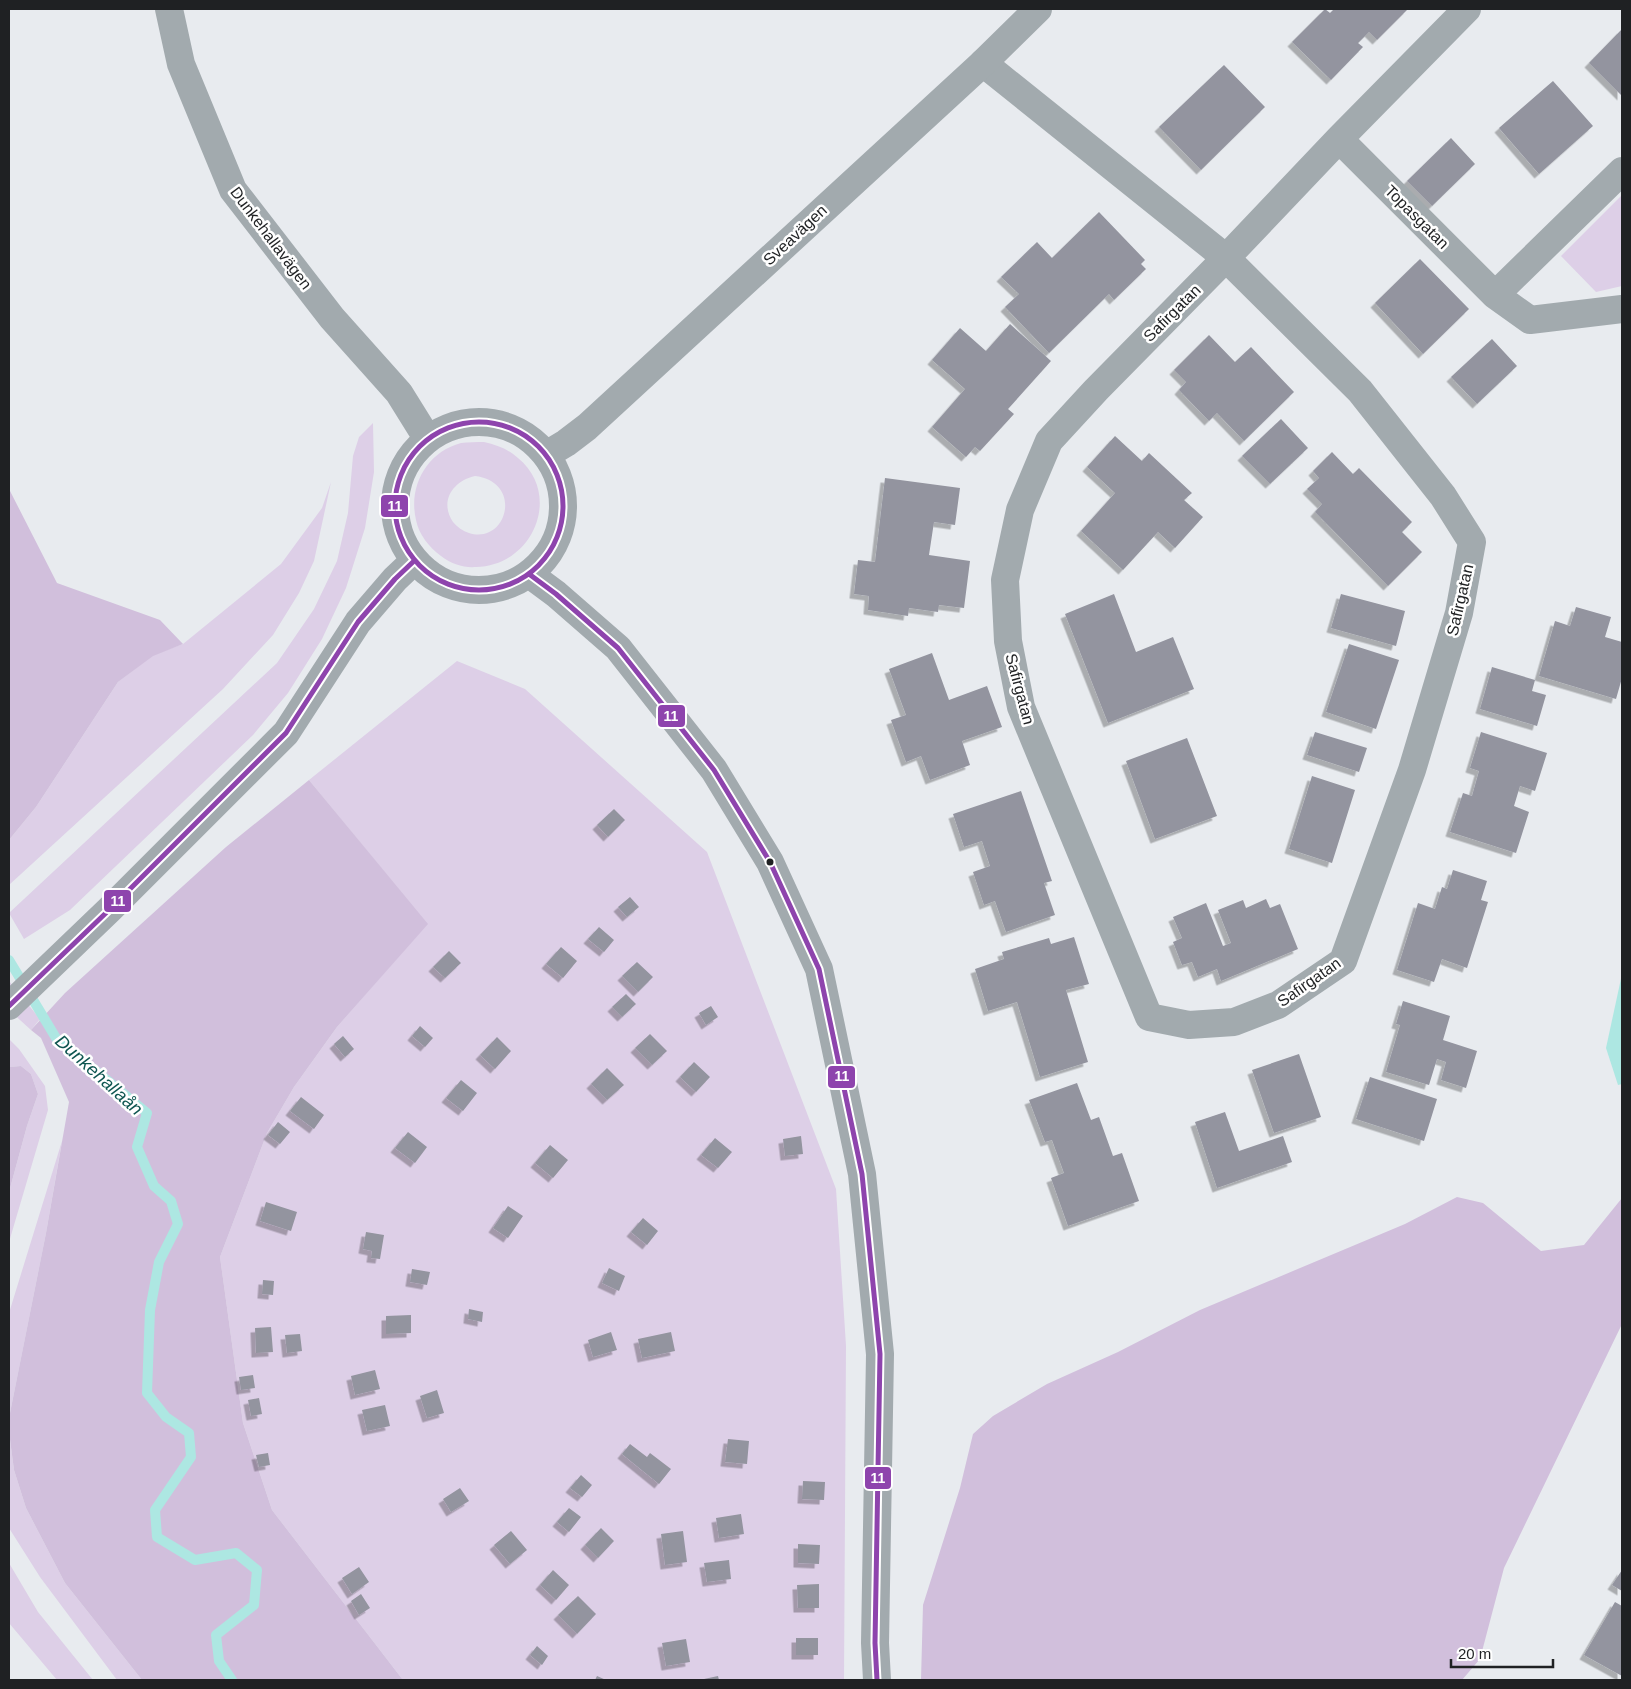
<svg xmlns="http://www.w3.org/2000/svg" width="1631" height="1689" viewBox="0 0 1631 1689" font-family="Arial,sans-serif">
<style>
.green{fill:#ddcfe7;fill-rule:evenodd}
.forest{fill:#d1bfdc}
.water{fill:#ade7e2}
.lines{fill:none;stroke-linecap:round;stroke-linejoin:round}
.stream{stroke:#ade7e2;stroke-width:10}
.building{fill:#93949f;filter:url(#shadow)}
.minor{stroke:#a2aaae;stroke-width:28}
.tertiary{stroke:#a2aaae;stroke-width:28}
.bus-1-casing{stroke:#fff;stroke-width:9}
.bus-1{stroke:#8e44ad;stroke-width:5}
.bus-dot{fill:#1f2123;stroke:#fff;stroke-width:2}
.labels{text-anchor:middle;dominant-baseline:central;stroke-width:5;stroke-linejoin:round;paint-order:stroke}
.street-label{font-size:16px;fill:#1f2123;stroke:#fff}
.water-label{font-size:18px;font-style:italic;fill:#0f5651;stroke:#fff}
.line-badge{stroke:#fff;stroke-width:2}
.badge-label{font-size:14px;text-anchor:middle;font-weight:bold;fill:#fff}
</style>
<defs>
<filter id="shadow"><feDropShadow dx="-4.5" dy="4.5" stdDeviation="0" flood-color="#0004"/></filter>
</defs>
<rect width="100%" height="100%" fill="#e8ebef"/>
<!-- green -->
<path class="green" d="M1622 195V286L1596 292 1561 256Z
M373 423 374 472 365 528 346 588 322 639 288 693 253 735 70 910 24 939 9 913 277 663 314 609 337 561 348 513 353 456 359 437Z
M484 442C497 445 508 449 518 458 563 495 533 566 476 567 464 568 451 564 441 556 429 547 419 535 416 520 408 486 427 452 461 443 468 442 477 442 484 442ZM475 476C524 482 507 545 469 533 463 531 457 527 453 522 439 501 453 481 475 476Z
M331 482 314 561 299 593 273 635 223 689 9 885V840L36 807 118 682 153 655 183 644 281 564 322 508Z
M457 661 525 689 707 852 836 1189 846 1346 844 1680H403L272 1510 243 1423 220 1257 267 1133 294 1087 337 1027 427 924 309 780Z
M9 981 40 1019 31 1030 9 1010Z
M9 1039 19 1049 45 1086 48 1110 9 1242V1192L27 1126 38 1094 31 1074 21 1066 9 1067Z
M62 1141 46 1233 9 1418V1313Z
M9 1432 14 1470 26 1508 65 1583 142 1680H117L40 1577 9 1528Z
M9 1563 38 1612 93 1680H57L9 1623Z"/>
<!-- forest -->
<path class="forest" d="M9 489 57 583 160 620 183 644 153 656 118 682 36 807 9 840Z
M309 780 428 924 337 1027 294 1087 267 1133 220 1257 243 1423 272 1510 403 1680H142L65 1583 26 1508 14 1470 9 1432V1418L46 1233 69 1102 41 1038 31 1030 65 993 226 847Z
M21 1066 31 1074 38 1094 27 1126 9 1192V1067Z
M1457 1197 1483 1203 1541 1251 1584 1245 1622 1198V1324L1504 1568 1480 1659 1462 1680H921L923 1605 960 1488 973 1434 993 1416 1047 1384 1118 1352 1200 1310 1405 1224Z"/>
<!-- water -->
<path class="water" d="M1622 974V1084L1618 1085 1606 1048Z"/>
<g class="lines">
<!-- stream -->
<path class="stream" d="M9 960 56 1038 147 1113 137 1147 154 1186 171 1201 178 1224 159 1262 150 1310 147 1393 166 1417 189 1433 191 1457 155 1510 157 1537 195 1560 236 1553 257 1570 254 1605 216 1635 219 1661 232 1680"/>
</g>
<!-- building -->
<path class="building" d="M1325 9 1330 13 1334 9H1408L1377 40 1369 32 1358 43 1363 47 1331 80 1292 42Z
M1622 29V96L1589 63Z
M1224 65 1265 107 1201 170 1159 127Z
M1553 81 1593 126 1539 174 1499 128Z
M1451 138 1475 164 1432 206 1407 181Z
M1099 212 1145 260 1141 264 1146 269 1114 300 1109 294 1049 353 1005 307 1019 294 1001 277 1037 242 1052 258Z
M1420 259 1469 309 1423 354 1375 303Z
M1010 324 1051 361 1008 409 1014 414 980 451 975 447 966 457 932 427 965 389 932 360 960 328 986 351Z
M1209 335 1235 362 1251 347 1294 392 1244 441 1217 413 1209 421 1179 390 1186 382 1174 370Z
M1492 339 1517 366 1477 404 1451 377Z
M1281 419 1308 448 1270 484 1242 456Z
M1115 436 1142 461 1149 453 1192 493 1184 500 1203 517 1175 548 1158 532 1123 570 1081 531 1115 493 1087 467Z
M1332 452 1353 474 1359 468 1412 522 1402 532 1422 552 1388 586 1315 512 1322 504 1307 489 1319 478 1313 471Z
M885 478 960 488 955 525 934 522 929 555 970 561 964 608 939 605 938 612 909 608 908 616 868 610 869 596 854 594 858 560 875 562Z
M1114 594 1136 652 1173 637 1194 689 1108 723 1065 614Z
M1341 594 1405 611 1396 646 1331 628Z
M1576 607 1611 617 1605 637 1622 642V678L1616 699 1539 676 1555 621 1570 626Z
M1349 644 1399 660 1376 729 1326 712Z
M932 653 949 700 987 686 1002 727 962 741 970 765 930 780 921 756 906 762 891 720 906 715 889 669Z
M1492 667 1535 680 1532 691 1546 695 1537 726 1480 709Z
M1315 732 1367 748 1359 772 1307 755Z
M1481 732 1547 753 1535 791 1520 786 1514 806 1529 812 1516 853 1450 832 1463 793 1472 796 1479 771 1470 768Z
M1187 738 1217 816 1155 839 1126 761Z
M1312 776 1355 790 1332 863 1289 849Z
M1021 791 1052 881 1044 883 1055 915 1006 932 995 901 984 905 973 872 990 866 982 841 964 847 953 814Z
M614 809 625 820 608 837 597 825Z
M1453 870 1487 881 1481 900 1488 902 1467 968 1442 959 1434 982 1397 970 1418 903 1435 909 1442 887 1447 889Z
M630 897 639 907 627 917 618 907Z
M1266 899 1270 908 1280 904 1298 949 1221 981 1217 969 1198 977 1192 962 1182 965 1173 942 1182 938 1173 917 1206 903 1223 946 1231 943 1218 910 1243 900 1246 908Z
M599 927 614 940 604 952 588 939Z
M1074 937 1089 984 1066 990 1088 1062 1040 1077 1017 1002 988 1011 975 969 1004 959 1002 952 1049 938 1051 944Z
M561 947 577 961 563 978 546 964Z
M449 951 461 963 445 978 433 967Z
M637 962 653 977 638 992 622 976Z
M626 994 636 1004 622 1017 612 1007Z
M1403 1001 1450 1016 1443 1040 1477 1051 1466 1088 1441 1080 1446 1062 1437 1059 1429 1085 1386 1072 1400 1025 1396 1024Z
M711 1006 718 1017 706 1025 699 1013Z
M420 1026 433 1038 425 1047 412 1036Z
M650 1034 667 1051 652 1065 635 1048Z
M343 1036 354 1049 345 1057 334 1044Z
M497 1037 511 1051 495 1069 480 1055Z
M1299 1054 1321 1117 1274 1133 1252 1070Z
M694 1062 710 1077 696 1092 680 1077Z
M607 1068 624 1085 607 1100 591 1084Z
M1370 1077 1437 1099 1424 1141 1356 1119Z
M461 1080 477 1093 463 1111 446 1098Z
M1077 1083 1091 1120 1099 1117 1113 1156 1122 1153 1139 1201 1068 1226 1051 1178 1064 1173 1052 1140 1045 1142 1029 1100Z
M301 1097 324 1115 314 1129 290 1111Z
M1225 1112 1239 1151 1283 1136 1292 1162 1217 1188 1195 1122Z
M278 1122 290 1132 280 1144 268 1135Z
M408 1132 427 1147 415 1163 395 1148Z
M801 1136 803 1154 785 1156 783 1139Z
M715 1138 732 1152 718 1168 701 1155Z
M550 1145 568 1160 553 1178 535 1163Z
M266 1202 297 1212 291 1231 260 1221Z
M508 1206 523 1216 508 1238 493 1228Z
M643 1218 658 1231 647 1245 631 1232Z
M366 1232 384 1235 380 1259 371 1258 372 1251 363 1249Z
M609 1268 625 1276 619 1291 602 1283Z
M412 1269 430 1272 427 1285 410 1282Z
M263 1280 274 1281 273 1295 262 1294Z
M469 1309 483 1312 482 1322 468 1319Z
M411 1315V1333L386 1334V1316Z
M271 1327 273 1352 256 1353 255 1328Z
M611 1332 617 1350 593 1357 588 1340Z
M671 1332 675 1351 642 1358 638 1339Z
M300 1334 302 1351 287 1353 285 1335Z
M375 1370 380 1389 355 1395 351 1376Z
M253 1375 255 1388 241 1390 239 1377Z
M437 1390 444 1413 427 1418 420 1396Z
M259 1398 262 1414 251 1416 248 1400Z
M385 1405 390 1426 367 1431 362 1410Z
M728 1439 749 1441 747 1464 725 1462Z
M630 1444 647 1457 650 1453 671 1469 659 1484 622 1454Z
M268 1453 270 1465 259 1467 256 1455Z
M581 1475 592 1485 582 1497 570 1488Z
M803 1481 825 1482 824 1500 802 1499Z
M460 1488 469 1501 451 1512 443 1499Z
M569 1508 581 1517 569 1532 557 1522Z
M741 1514 744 1534 719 1538 716 1518Z
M601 1528 614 1541 598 1558 585 1545Z
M511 1531 527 1550 510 1564 494 1545Z
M683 1531 687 1562 665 1565 661 1534Z
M798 1544 820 1545 819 1564 798 1563Z
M729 1560 731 1579 707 1582 704 1563Z
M359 1567 369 1582 352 1594 342 1578Z
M553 1570 569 1585 556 1600 540 1585Z
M1622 1570V1591L1612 1585Z
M819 1584V1608H798L797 1585Z
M361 1594 370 1608 359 1615 351 1601Z
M578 1596 596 1614 577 1634 558 1615Z
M1615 1602 1622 1606V1676L1584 1655Z
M796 1638H818V1655H796Z
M686 1639 690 1662 666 1666 662 1643Z
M537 1646 548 1656 542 1665 530 1655Z
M597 1676 606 1680H595Z
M718 1676 719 1680H704V1679Z"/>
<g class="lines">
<!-- minor -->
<path class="minor" d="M983 63 1226 258 1360 391 1443 496 1472 542 1459 613 1412 770 1343 961 1278 1005 1234 1022 1189 1025 1149 1017 1021 707 1008 641 1005 580 1020 510 1049 441 1096 390 1226 258 1339 139 1467 9
M1339 139 1495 295 1622 171
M1495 295 1530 320 1622 309"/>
<!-- tertiary -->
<path class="tertiary" d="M169 9 181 64 233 190 332 318 399 393 427 438
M395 506a84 84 0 1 1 168 0a84 84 0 1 1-168 0Z
M546 455 566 443 587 427 983 63 1038 9
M529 574 556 594 618 648 714 770 770 862 819 969 862 1174 880 1354 875 1643 877 1680
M9 1006 109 910 286 733 358 622 395 579 414 561"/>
<defs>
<path id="bus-1" d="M395 506a84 84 0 1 1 168 0a84 84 0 1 1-168 0Z
M529 574 556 594 618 648 714 770 770 862 819 969 862 1174 880 1354 875 1643 877 1680
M9 1006 109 910 286 733 358 622 395 579 414 561"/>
</defs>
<!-- bus-1 casing -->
<use href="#bus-1" class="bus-1-casing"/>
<!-- bus-1 -->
<use href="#bus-1" class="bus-1"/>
</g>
<!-- markers -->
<circle class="bus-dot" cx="770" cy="862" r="4.5"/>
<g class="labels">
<!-- street labels -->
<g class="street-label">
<text transform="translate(1417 217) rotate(45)">Topasgatan</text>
<text transform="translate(795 235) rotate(-43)">Sveavägen</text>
<text transform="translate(271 238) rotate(53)">Dunkehallavägen</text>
<text transform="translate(1172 313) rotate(-45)">Safirgatan</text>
<text transform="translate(1460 600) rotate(-77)">Safirgatan</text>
<text transform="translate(1020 689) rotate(75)">Safirgatan</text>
<text transform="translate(1309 982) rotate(-35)">Safirgatan</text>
</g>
<!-- water labels -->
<g class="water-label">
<text transform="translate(99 1075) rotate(42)">Dunkehallaån</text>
</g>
</g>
<g class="line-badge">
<rect x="380" y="494" width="29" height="24" rx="5" fill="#8e44ad"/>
<rect x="657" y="704" width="29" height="24" rx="5" fill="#8e44ad"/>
<rect x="103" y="889" width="29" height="24" rx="5" fill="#8e44ad"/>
<rect x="827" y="1065" width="29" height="24" rx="5" fill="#8e44ad"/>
<rect x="864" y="1466" width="28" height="24" rx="5" fill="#8e44ad"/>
</g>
<g class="badge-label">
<text x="395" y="511">11</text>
<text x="671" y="721">11</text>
<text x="118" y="906">11</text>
<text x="842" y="1081">11</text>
<text x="878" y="1483">11</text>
</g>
<!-- border -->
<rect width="1631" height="1689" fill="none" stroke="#1f2123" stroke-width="20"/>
<!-- scale -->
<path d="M1451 1659v8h102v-8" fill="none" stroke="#1f2123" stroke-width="2.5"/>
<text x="1458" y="1659" font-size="15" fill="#1f2123" stroke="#ffffff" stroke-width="4" paint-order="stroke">20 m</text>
</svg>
